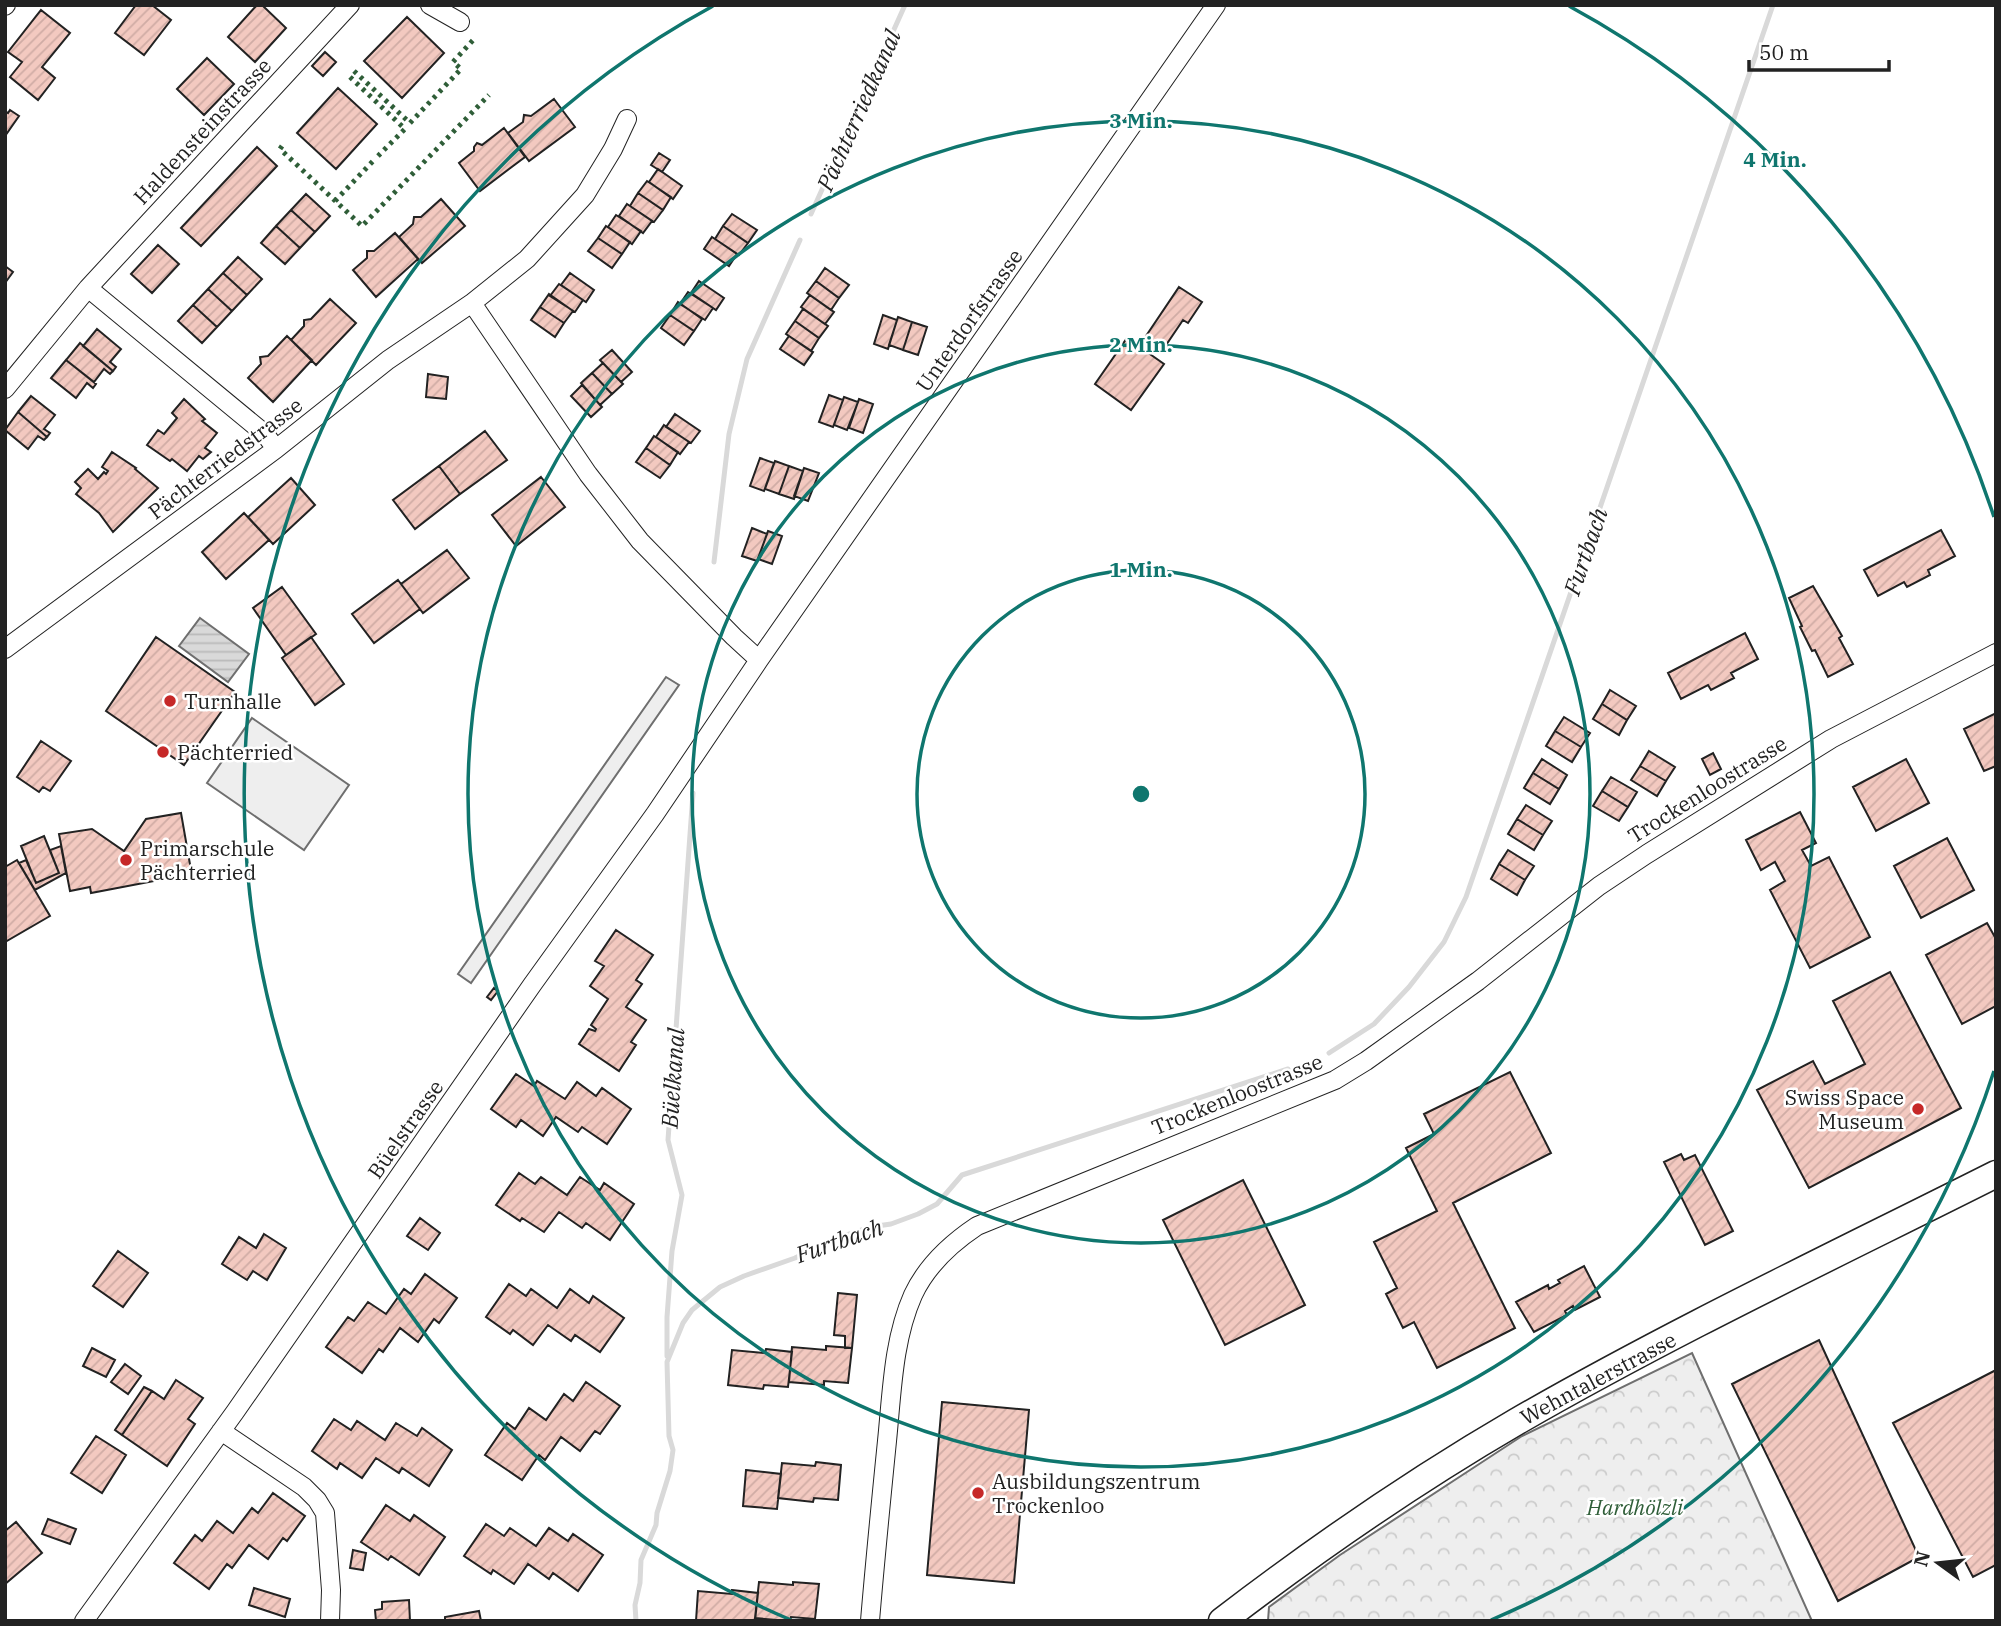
<svg xmlns="http://www.w3.org/2000/svg" width="2001" height="1626" viewBox="0 0 2001 1626" font-family="'IBM Plex Serif',serif">
<style>
.green{fill:#eee;stroke:#6f6f6f;stroke-width:2}
.forest{fill:url(#forest-crowns);stroke:#6f6f6f;stroke-width:2}
.water{fill:url(#water-rules);stroke:#6f6f6f;stroke-width:2}
.lines{fill:none;stroke-linecap:round;stroke-linejoin:round}
.stream{stroke:#d9d9d9;stroke-width:5}
.building{fill:url(#building-hatch);stroke:#222;stroke-width:2}
.minor-casing{stroke:#222;stroke-width:20}
.primary-casing{stroke:#222;stroke-width:29}
.minor{stroke:#fff;stroke-width:18}
.primary{stroke:#fff;stroke-width:26}
.hedge{stroke:#2f5e38;stroke-width:5;stroke-dasharray:3.5 5;stroke-linecap:butt}
.ring{fill:none;stroke:#0f766e;stroke-width:3.5}
.poi-dot{fill:#c62828;stroke:#fff;stroke-width:2.5}
.labels{text-anchor:middle;dominant-baseline:central;stroke-width:5;stroke-linejoin:round;paint-order:stroke}
.street-label{font-size:21px;fill:#222;stroke:#fff}
.poi-label{font-size:21px;fill:#222;stroke:#fff;text-anchor:start}
.park-label{font-size:21px;font-style:italic;fill:#2f5e38;stroke:#fff}
.water-label{font-size:23px;font-style:italic;fill:#222;stroke:#fff}
.centre{fill:#0f766e;stroke:#fff;stroke-width:3.5}
.ring-label{font-size:21px;text-anchor:middle;font-weight:bold;fill:#0f766e;stroke:#fff;stroke-width:5;stroke-linejoin:round;paint-order:stroke}
</style>
<defs>
<pattern id="forest-crowns" width="20" height="18" patternUnits="userSpaceOnUse" patternTransform="scale(1.75)"><rect width="20" height="18" fill="#eee"/><path d="M2 6a3 3 0 1 1 6 0M12 15a3 3 0 1 1 6 0" fill="none" stroke="#ccc"/></pattern>
<pattern id="water-rules" width="6" height="5" patternUnits="userSpaceOnUse" patternTransform="scale(1.75)"><rect width="6" height="5" fill="#d9d9d9"/><path d="M0 2.5h6" fill="none" stroke="#bababa"/></pattern>
<pattern id="building-hatch" width="6" height="6" patternUnits="userSpaceOnUse" patternTransform="scale(1.75)"><rect width="6" height="6" fill="#f3c9c0"/><path d="M-1 1l2-2M0 6l6-6M5 7l2-2" fill="none" stroke="#d0aca5"/></pattern>
</defs>
<rect width="100%" height="100%" fill="#fff"/>
<!-- green -->
<path class="green" d="M666 677 679 685 471 983 458 974Z
M252 718 349 785 304 850 207 783Z"/>
<!-- forest -->
<path class="forest" d="M1692 1353 1812 1621H1268L1269 1607 1340 1555 1522 1436Z"/>
<!-- water -->
<path class="water" d="M200 618 249 654 228 682 179 646Z"/>
<g class="lines">
<!-- stream -->
<path class="stream" d="M811 214 905 5
M714 562 729 434 747 359 800 240
M1329 1053 1374 1024 1409 987 1444 942 1466 897 1773 5
M667 1356V1317L672 1251 682 1195 668 1140 693 793
M636 1621 635 1605 640 1583 641 1560 656 1525 657 1513 670 1471 673 1450 669 1436 667 1362 683 1323 692 1310 720 1287 744 1276 795 1258 834 1239 870 1227 891 1224 918 1214 937 1204 962 1175 1288 1069"/>
</g>
<!-- building -->
<path class="building" d="M152 5 171 20 144 55 115 33 136 5Z
M257 5H262L286 28 255 62 228 37Z
M41 10 70 33 42 67 55 78 38 100 10 77 22 62 8 52Z
M407 17 444 53 402 98 364 61Z
M325 52 336 62 323 76 312 66Z
M207 58 234 84 204 115 177 89Z
M338 88 377 124 336 169 297 133Z
M554 99 575 127 529 161 508 133 523 122 524 115 531 116Z
M10 110 19 116 5 136V111L8 113Z
M504 128 525 157 480 191 459 163 474 151V147L477 143 482 145Z
M257 147 277 166 201 246 181 228Z
M659 153 670 160 662 172 651 165Z
M658 169 682 186 673 199 649 182Z
M647 181 671 197 663 210 638 193Z
M638 193 663 210 654 222 630 206Z
M306 194 330 216 315 232 291 210Z
M441 199 465 226 422 263 399 237 413 224 414 217H421Z
M627 204 652 221 643 233 619 216Z
M291 210 315 232 300 248 276 226Z
M732 214 757 230 748 243 723 226Z
M616 215 641 231 632 244 608 227Z
M276 226 300 248 285 264 261 243Z
M606 226 630 242 622 254 598 238Z
M723 226 748 243 739 255 715 239Z
M395 233 418 259 376 297 353 270 367 258V251H374Z
M712 237 737 254 729 266 704 249Z
M598 238 622 254 612 268 588 251Z
M158 245 179 264 152 293 131 274Z
M238 257 262 279 247 295 223 273Z
M5 266 13 272 5 283Z
M825 268 849 285 839 298 816 281Z
M223 273 247 295 232 311 208 289Z
M570 273 594 290 586 302 561 285Z
M699 281 724 298 716 310 691 293Z
M816 281 839 298 831 310 807 293Z
M559 284 583 300 575 312 550 296Z
M1179 287 1202 302 1188 323 1183 320 1164 348 1146 336Z
M208 289 232 311 217 327 193 305Z
M688 292 713 308 705 320 680 304Z
M549 294 573 311 564 323 540 307Z
M810 295 834 312 825 324 801 307Z
M330 299 356 323 316 365 291 340 304 326V320L311 319Z
M678 302 702 319 694 331 670 315Z
M193 305 217 327 202 343 178 321Z
M540 307 564 323 555 337 531 320Z
M803 309 828 326 819 338 795 321Z
M670 315 694 331 684 345 661 328Z
M883 315 897 320 888 349 874 344Z
M898 317 912 322 903 350 889 345Z
M795 321 819 338 811 351 786 334Z
M912 322 927 327 918 355 903 350Z
M97 329 121 349 110 362 116 367 113 371 83 346Z
M287 336 312 360 273 402 248 378 261 364 260 357 268 356Z
M789 336 813 352 804 365 780 349Z
M1127 338 1164 364 1131 410 1095 384Z
M80 343 113 371 110 374 104 369 94 382 66 360Z
M612 350 632 372 621 382 600 360Z
M66 360 96 384 93 388 87 383 76 398 51 378Z
M603 363 623 384 612 394 592 373Z
M592 373 612 394 600 405 581 383Z
M428 374 448 377 446 399 426 397Z
M582 385 602 407 591 417 571 396Z
M829 395 843 400 833 427 819 422Z
M31 396 55 415 44 429 50 433 47 437 18 412Z
M844 397 858 402 847 430 834 425Z
M184 399 205 419 202 421 217 433 205 448 211 452 203 459 199 456 187 471 172 459 170 461 147 445 158 430 164 434 177 418 172 413Z
M859 399 873 404 863 433 849 428Z
M18 412 47 437 44 440 38 436 28 449 5 430Z
M675 414 700 431 691 443 666 427Z
M664 425 689 442 680 454 656 437Z
M485 431 507 460 460 494 439 466Z
M654 436 678 452 670 465 646 448Z
M646 448 670 465 660 478 636 462Z
M112 452 136 468 135 469 158 488 113 532 99 513 76 494 81 488 75 482 88 469 98 479 104 472 106 474 108 471 102 467Z
M760 458 774 463 764 491 750 486Z
M775 461 789 466 779 494 765 489Z
M439 466 460 494 415 529 393 500Z
M789 466 803 471 794 499 779 494Z
M804 468 819 473 808 501 794 496Z
M541 477 565 507 516 546 492 515Z
M291 478 315 505 273 544 248 517Z
M244 513 269 540 226 579 202 552Z
M752 528 767 534 757 561 742 556Z
M1941 530 1955 556 1928 570 1930 575 1907 587 1904 582 1878 596 1864 570Z
M768 531 782 536 772 564 758 559Z
M447 550 469 578 423 613 401 584Z
M398 580 420 609 374 643 352 614Z
M1813 586 1842 636 1839 638 1853 664 1828 677 1815 650 1812 651 1800 627 1802 626 1789 598Z
M282 587 316 634 286 655 253 608Z
M1745 633 1758 659 1731 673 1734 678 1711 690 1708 685 1681 699 1668 673Z
M156 637 235 692 184 765 106 711Z
M311 637 344 684 315 705 282 658Z
M1610 690 1636 706 1627 720 1602 704Z
M1602 704 1627 720 1619 735 1593 719Z
M1996 713V766L1984 771 1964 729Z
M1564 717 1590 733 1581 747 1555 731Z
M1555 731 1581 747 1572 762 1546 746Z
M41 741 71 761 50 791 43 787 39 792 17 777Z
M1649 751 1675 767 1666 781 1640 766Z
M1713 753 1721 769 1710 775 1702 759Z
M1542 759 1567 775 1559 789 1533 773Z
M1906 759 1929 803 1876 831 1853 787Z
M1640 766 1666 781 1657 796 1631 780Z
M1533 773 1559 789 1550 804 1524 788Z
M1611 777 1637 792 1628 807 1602 791Z
M1602 791 1628 807 1619 821 1593 806Z
M1526 805 1552 821 1543 835 1517 819Z
M1800 812 1816 843 1802 850 1811 866 1829 857 1870 937 1810 968 1770 890 1785 881 1775 862 1761 870 1746 840Z
M181 813 191 870 170 872V878L91 893 90 887 70 891 59 834 92 829 124 851 146 819Z
M1517 819 1543 835 1534 850 1508 834Z
M44 836 59 873 36 883 21 846Z
M1947 838 1974 890 1921 918 1894 866Z
M61 846 66 873 35 890 19 863 26 860 36 883 59 873 50 850Z
M1508 850 1534 866 1525 880 1499 864Z
M17 860 50 916 5 942V867Z
M1499 864 1525 880 1517 895 1491 879Z
M1987 923 1996 939V1006L1962 1024 1926 955Z
M616 930 653 955 636 980 642 984 626 1007 646 1020 631 1042 636 1045 619 1071 579 1044 589 1029 595 1031 596 1029 591 1025 608 999 590 986 604 966 595 961Z
M1890 972 1961 1108 1809 1188 1757 1090 1813 1061 1825 1084 1865 1064 1833 1001Z
M494 988 498 991 491 1000 487 997Z
M1510 1072 1551 1153 1453 1203 1515 1328 1437 1368 1414 1322 1403 1328 1386 1294 1397 1288 1374 1242 1437 1211 1406 1148 1434 1134 1424 1114Z
M516 1074 534 1086 537 1081 565 1099 577 1082 596 1096 602 1088 631 1109 607 1144 582 1127 578 1132 556 1117 543 1136 521 1120 516 1127 491 1109Z
M1681 1154 1684 1160 1695 1155 1733 1231 1705 1245 1664 1162Z
M519 1173 535 1184 541 1177 567 1195 580 1177 600 1190 604 1183 634 1204 610 1240 586 1223 582 1228 559 1212 544 1232 522 1218 520 1221 496 1205Z
M1243 1180 1305 1305 1225 1345 1163 1220Z
M420 1218 440 1233 428 1250 407 1236Z
M264 1234 286 1248 267 1280 253 1271 247 1280 222 1264 239 1237 256 1248Z
M118 1251 148 1273 123 1307 93 1286Z
M1584 1266 1600 1297 1575 1310 1573 1306 1565 1311 1567 1315 1534 1332 1516 1302 1548 1285 1549 1289 1560 1283 1558 1280Z
M425 1274 457 1298 439 1323 434 1319 418 1342 400 1328 383 1352 379 1349 362 1373 326 1347 348 1317 354 1321 368 1302 386 1314 404 1289 411 1294Z
M509 1284 526 1296 531 1289 557 1308 570 1289 589 1303 593 1296 624 1318 600 1352 575 1335 571 1341 548 1325 533 1345 513 1330 510 1334 486 1317Z
M838 1293 857 1295 852 1348H845V1336L834 1335Z
M1819 1340 1919 1557 1838 1601 1732 1384Z
M826 1346 852 1348 848 1383 824 1381V1385L789 1382 792 1347 826 1350Z
M92 1348 115 1360 106 1377 83 1366Z
M766 1349 792 1352 788 1387 764 1385 763 1389 728 1385 732 1350 765 1353Z
M125 1364 141 1376 128 1394 111 1382Z
M1996 1370V1565L1973 1577 1893 1423Z
M176 1380 203 1398 188 1419 195 1424 167 1466 122 1435 152 1391 164 1399Z
M586 1382 620 1406 600 1434 595 1431 580 1451 561 1437 545 1460 539 1455 522 1480 485 1455 507 1423 515 1429 529 1408 546 1420 564 1394 573 1401Z
M144 1387 152 1391 122 1435 115 1430Z
M942 1402 1029 1410 1014 1583 927 1575Z
M334 1419 351 1430 357 1421 385 1440 396 1423 417 1436 422 1428 452 1450 429 1486 402 1468 399 1473 376 1458 362 1478 340 1463 337 1469 312 1451Z
M96 1436 126 1455 102 1493 71 1473Z
M816 1462 841 1465 838 1500 814 1498 813 1502 778 1498 782 1463 815 1466Z
M746 1470 781 1474 777 1509 743 1506Z
M273 1493 305 1516 287 1541 283 1538 268 1559 249 1545 232 1568 227 1564 209 1589 174 1563 195 1535 202 1541 217 1521 233 1533 252 1508 258 1513Z
M386 1505 410 1521 414 1515 445 1537 419 1575 391 1556 388 1560 361 1542Z
M48 1519 76 1529 70 1544 42 1534Z
M16 1522 42 1553 5 1584V1531Z
M486 1524 504 1536 510 1528 536 1546 549 1528 568 1541 573 1534 603 1555 578 1591 553 1573 549 1579 528 1564 514 1584 493 1570 491 1574 464 1556Z
M353 1550 366 1553 363 1570 350 1568Z
M759 1582 793 1585V1582L819 1584 815 1619 791 1617 790 1621H788L755 1618Z
M254 1588 290 1599 285 1617 249 1605Z
M732 1590 758 1593 755 1621H696L698 1591 732 1594Z
M409 1600 410 1621H376L375 1610 382 1609V1602Z
M479 1611 481 1621H445V1617Z"/>
<g class="lines">
<defs>
<path id="minor" d="M430 5 460 22
M5 6 6 5
M88 288 265 434 276 449
M472 303 588 474 640 541 734 637 759 660
M5 389 88 288 350 5
M5 649 276 449 388 360 472 303 527 259 585 195 613 149 627 119
M221 1431 304 1487 317 1500 325 1513 331 1590 330 1621
M84 1621 235 1412 532 985 655 814 759 660 1216 5
M870 1621C875 1561 881 1501 887 1441 892 1392 893 1340 913 1295 927 1265 950 1244 977 1226L1335 1080 1366 1061 1478 981 1599 886 1647 854 1831 739 1996 653"/>
<path id="primary" d="M1222 1621C1316 1549 1413 1482 1516 1422 1672 1332 1835 1255 1996 1174"/>
</defs>
<!-- minor casing -->
<use href="#minor" class="minor-casing"/>
<!-- primary casing -->
<use href="#primary" class="primary-casing"/>
<!-- minor -->
<use href="#minor" class="minor"/>
<!-- primary -->
<use href="#primary" class="primary"/>
<!-- hedge -->
<path class="hedge" d="M354 71 410 123 461 69 453 62 475 38
M350 77 405 129 378 156
M282 146 280 149 362 226 489 95
M335 201 375 159"/>
</g>
<!-- distance rings -->
<g class="ring">
<circle cx="1141" cy="794" r="224"/>
<circle cx="1141" cy="794" r="449"/>
<circle cx="1141" cy="794" r="673"/>
<path d="M1994 1071A897 897 0 0 1 1491 1620M791 1620A897 897 0 0 1 713 6M1569 6A897 897 0 0 1 1994 517"/>
</g>
<!-- markers -->
<g class="poi-dot">
<circle cx="170" cy="701" r="7"/>
<circle cx="163" cy="752" r="7"/>
<circle cx="126" cy="860" r="7"/>
<circle cx="1918" cy="1109" r="7"/>
<circle cx="978" cy="1493" r="7"/>
</g>
<g class="labels">
<!-- street labels -->
<g class="street-label">
<text transform="translate(202 131) rotate(-47)">Haldensteinstrasse</text>
<text transform="translate(969 320) rotate(-55)">Unterdorfstrasse</text>
<text transform="translate(225 458) rotate(-37)">Pächterriedstrasse</text>
<text transform="translate(1707 789) rotate(-32)">Trockenloostrasse</text>
<text transform="translate(1237 1094) rotate(-22)">Trockenloostrasse</text>
<text transform="translate(405 1129) rotate(-55)">Büelstrasse</text>
<text transform="translate(1598 1378) rotate(-28)">Wehntalerstrasse</text>
</g>
<!-- poi labels -->
<g class="poi-label">
<text x="184" y="701">Turnhalle</text>
<text x="177" y="752">Pächterried</text>
<text x="140" y="848">Primarschule<tspan x="140" dy="24">Pächterried</tspan></text>
<text x="1904" y="1097" text-anchor="end">Swiss Space<tspan x="1904" dy="24">Museum</tspan></text>
<text x="992" y="1481">Ausbildungszentrum<tspan x="992" dy="24">Trockenloo</tspan></text>
</g>
<!-- park labels -->
<g class="park-label">
<text x="1635" y="1507">Hardhölzli</text>
</g>
<!-- water labels -->
<g class="water-label">
<text transform="translate(858 110) rotate(-66)">Pächterriedkanal</text>
<text transform="translate(1585 551) rotate(-71)">Furtbach</text>
<text transform="translate(672 1078) rotate(-86)">Büelkanal</text>
<text transform="translate(839 1240) rotate(-19)">Furtbach</text>
</g>
</g>
<circle cx="1141" cy="794" r="10" class="centre"/>
<g class="ring-label">
<text x="1141" y="128">3 Min.</text>
<text x="1775" y="167">4 Min.</text>
<text x="1141" y="352">2 Min.</text>
<text x="1141" y="577">1 Min.</text>
</g>
<!-- border -->
<rect width="2001" height="1626" fill="none" stroke="#222222" stroke-width="14"/>
<!-- north arrow -->
<g transform="translate(1938 1563) rotate(285)" stroke="#ffffff" stroke-width="5" paint-order="stroke">
<path d="M0-5L12 26L0 18L-12 26Z" fill="#222222"/>
<text y="-10" font-size="19" font-weight="bold" text-anchor="middle" fill="#222222">N</text>
</g>
<!-- scale -->
<path d="M1749 60v10h140v-10" fill="none" stroke="#222222" stroke-width="3.5"/>
<text x="1759" y="60" font-size="21" fill="#222222" stroke="#ffffff" stroke-width="5" paint-order="stroke">50 m</text>
</svg>
